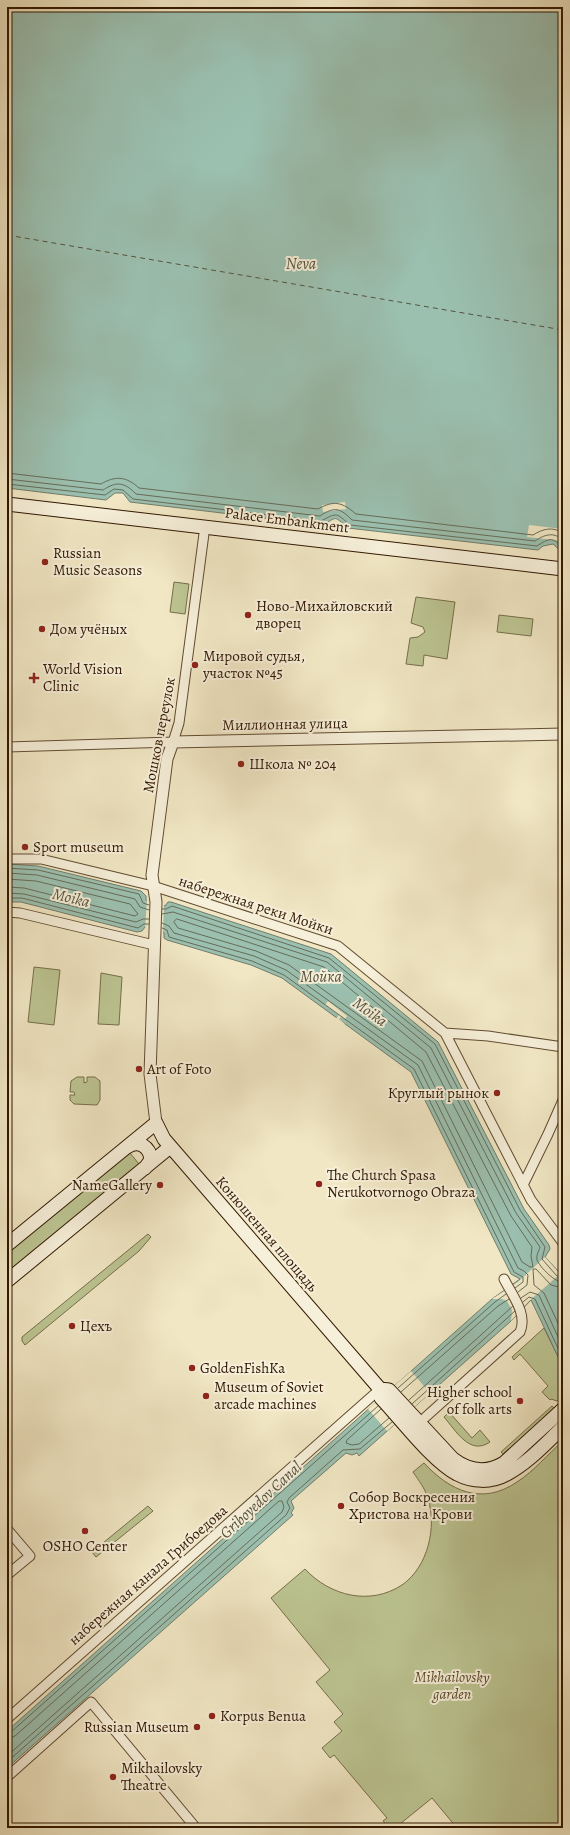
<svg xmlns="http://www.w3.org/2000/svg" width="570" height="1835" viewBox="0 0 570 1835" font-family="Alegreya,serif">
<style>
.green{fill:#bcc592;stroke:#766e49}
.water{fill:#9bc0b0;stroke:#717c6a}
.pier{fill:#f1e7c4}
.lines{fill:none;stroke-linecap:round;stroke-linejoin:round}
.shore{stroke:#666c58;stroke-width:1}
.ferry{stroke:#56523e;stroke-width:1;stroke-dasharray:5 4;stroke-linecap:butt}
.minor-casing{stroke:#614b31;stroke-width:11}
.tertiary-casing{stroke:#614b31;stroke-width:13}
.secondary-casing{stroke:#311700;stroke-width:15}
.minor{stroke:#f6efd9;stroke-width:9}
.tertiary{stroke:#f6efd9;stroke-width:11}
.secondary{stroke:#f6efd9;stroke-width:13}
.poi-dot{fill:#8f2418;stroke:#f6efd9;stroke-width:1.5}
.labels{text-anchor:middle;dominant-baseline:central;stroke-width:4;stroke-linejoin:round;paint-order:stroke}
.street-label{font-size:15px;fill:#311700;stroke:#f6efd9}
.poi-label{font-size:15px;fill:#311700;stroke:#f6efd9;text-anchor:start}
.park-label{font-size:15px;font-style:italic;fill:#5b4b2c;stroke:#f6efd9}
.water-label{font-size:16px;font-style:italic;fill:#56523e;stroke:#f6efd9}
</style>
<rect width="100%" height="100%" fill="#f1e7c4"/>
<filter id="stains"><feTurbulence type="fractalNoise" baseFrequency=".005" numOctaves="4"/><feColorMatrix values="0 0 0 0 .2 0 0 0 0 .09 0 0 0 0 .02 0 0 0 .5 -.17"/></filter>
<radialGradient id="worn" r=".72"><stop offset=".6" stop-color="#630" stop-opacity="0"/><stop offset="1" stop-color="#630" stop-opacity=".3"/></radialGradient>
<!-- green -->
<path class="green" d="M174 582 189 584 185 614 170 612Z
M416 597 455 602 447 659 424 655 423 666 406 664 410 638 418 637 425 632 423 627 411 623Z
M499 615 533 619 531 636 497 632Z
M34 967 60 970 54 1025 28 1022Z
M101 973 122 977 119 1025 98 1024Z
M77 1077H84V1083L87 1082V1077H95L100 1081V1100L97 1105 74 1104 70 1100V1095H75L74 1092H70L71 1081Z
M130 1153 139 1164 7 1273V1253Z
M148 1234 151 1237 139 1251 25 1345 22 1341V1337Z
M544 1328 563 1367V1396L557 1401 551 1399 550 1400 542 1392 548 1386 520 1354 514 1360 512 1357Z
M552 1406 556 1410 503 1454 501 1452Z
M449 1412 472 1438 480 1430 490 1442C470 1456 456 1431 444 1417Z
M563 1441V1828H457L432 1798 395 1828H389L383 1821 387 1818 334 1755 330 1758 322 1748 342 1731 334 1722 343 1714 316 1682 330 1670 271 1598 305 1569C330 1596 370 1606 402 1585 428 1567 437 1527 428 1499 425 1488 419 1481 413 1472L424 1463C450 1491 482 1506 517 1482 534 1471 548 1454 563 1441Z
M148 1506 153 1511 96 1557 92 1552Z"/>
<!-- water -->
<path class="water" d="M7 7H563V553L553 544 543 546 538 550 348 528C333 515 338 517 322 525L130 502 123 493H115L106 500 7 488Z
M7 864 38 866 141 891 146 896V900L165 906 168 902H171L331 954 438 1042 524 1209 549 1245 550 1249 545 1257 560 1273 563 1272V1367L531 1300 511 1321 359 1456 357 1453 352 1455 346 1453 291 1501 294 1508 291 1513 293 1515 7 1768V1731L492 1299 520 1279 511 1274 411 1072 282 978 251 965 167 940 164 938V933L145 927 142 931 137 932 21 902H7Z"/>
<!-- pier -->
<path class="pier" d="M345 502 346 509 323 512 322 505Z
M529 525 563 529V541L527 537Z
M147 899 164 904 163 934 145 930Z
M328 1001 347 1016 345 1019 341 1017 339 1019 345 1024 344 1026 335 1020 339 1015 325 1005Z
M545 1257 560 1274 528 1302 511 1321 512 1310 507 1301 502 1299H492L518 1282Z
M411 1371 430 1393 387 1431 368 1409Z"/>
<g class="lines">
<!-- shore -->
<path class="shore" d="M7 473 101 484C116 475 127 477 139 488L318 509C334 500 342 502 356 514L533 535C543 529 552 526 563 533
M7 479 103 490C117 481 124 482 136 494L320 516C335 506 340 508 352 520L535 541C544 535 553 531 563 540
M7 484 105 495 114 489 123 490 133 499 321 521C338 512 336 513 350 525L537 546C548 539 553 535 563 549
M7 868 38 870 139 894 143 903 149 905
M7 873 37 875 135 899 140 907 149 910
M7 879 36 881 130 904 138 914 135 916 24 888 7 887
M7 893 24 894 136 922 143 919H149
M7 898H22L138 928 144 924H149
M162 909H166L172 906 329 958 435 1044 520 1210 545 1247 542 1259 557 1276 563 1277
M162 914 173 912 327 962 431 1048 516 1213 540 1247C539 1251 536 1255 537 1260 540 1267 555 1283 563 1282
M177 919 324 967 426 1052 511 1216 532 1247 531 1256 533 1267H530L522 1262 422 1061 289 965 256 951 178 928 174 922Z
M162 923 169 926 174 933 254 956 286 970 418 1065 518 1268 524 1271 528 1275 527 1285 518 1292
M162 928 167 930 169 937 252 961 284 975 414 1069 514 1272 523 1277V1282L515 1288
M563 1288 551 1285 536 1269H533L534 1285 544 1293 563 1334
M521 1298 530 1292 539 1295 563 1348
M523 1302 529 1297 535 1299 563 1359
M398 1388 495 1302 506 1294
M401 1392 498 1306 509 1299
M409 1400 513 1306
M412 1404 515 1311
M381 1409 347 1440 346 1443 352 1445 359 1444 389 1418
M7 1734 11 1732 378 1406
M7 1739 15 1736 279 1501H282L284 1507 282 1512 7 1756
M7 1762 286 1515 290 1508 287 1502 289 1498 343 1450 360 1449 392 1422"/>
<!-- ferry -->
<path class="ferry" d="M7 235 563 330"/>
<defs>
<path id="minor" d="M7 747 173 742 179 723 205 526
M7 859H41L153 886 338 946 445 1033 531 1200 563 1243
M7 912 20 913 154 945
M445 1033 488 1036 563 1047
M523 1185 548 1134 563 1100
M419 1423 520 1332C528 1314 512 1295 504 1279
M7 1529 30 1556 7 1575
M7 1719 380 1389
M7 1777 91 1702 196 1828"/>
<path id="tertiary" d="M156 1123 150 1074 156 902 152 875 167 759 173 742 563 734"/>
<path id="secondary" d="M7 504 563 569
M127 1147C139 1139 150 1147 151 1160L145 1168
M7 1245 156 1123 164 1139 380 1389
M7 1281 170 1147
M380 1389 381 1398C400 1418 433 1462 457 1474 472 1482 491 1483 507 1474 528 1463 546 1443 563 1427
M380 1389 389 1390 453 1459C469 1471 486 1474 504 1463L563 1409"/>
</defs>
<!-- minor casing -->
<use href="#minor" class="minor-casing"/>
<!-- tertiary casing -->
<use href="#tertiary" class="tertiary-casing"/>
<!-- secondary casing -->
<use href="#secondary" class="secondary-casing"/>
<!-- minor -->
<use href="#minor" class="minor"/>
<!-- tertiary -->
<use href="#tertiary" class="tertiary"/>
<!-- secondary -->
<use href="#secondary" class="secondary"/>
</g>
<!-- markers -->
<g class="poi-dot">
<circle cx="45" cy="562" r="4"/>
<circle cx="248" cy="615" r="4"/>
<circle cx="42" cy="629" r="4"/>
<circle cx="195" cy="665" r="4"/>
<path d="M32 672h4v4h4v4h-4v4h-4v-4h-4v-4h4z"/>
<circle cx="241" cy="764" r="4"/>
<circle cx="25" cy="847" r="4"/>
<circle cx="139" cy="1069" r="4"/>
<circle cx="497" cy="1093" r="4"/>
<circle cx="319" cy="1184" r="4"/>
<circle cx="160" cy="1185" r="4"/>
<circle cx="72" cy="1326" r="4"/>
<circle cx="192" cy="1368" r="4"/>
<circle cx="206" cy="1396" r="4"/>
<circle cx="520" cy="1401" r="4"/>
<circle cx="341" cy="1506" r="4"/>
<circle cx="85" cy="1531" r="4"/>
<circle cx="212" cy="1716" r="4"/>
<circle cx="197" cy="1727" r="4"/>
<circle cx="113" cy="1777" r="4"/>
</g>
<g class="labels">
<!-- street labels -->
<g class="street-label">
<text transform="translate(287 520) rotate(7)">Palace Embankment</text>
<text transform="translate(285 724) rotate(-1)">Миллионная улица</text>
<text transform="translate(159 735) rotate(-79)">Мошков переулок</text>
<text transform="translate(256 905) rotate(18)">набережная реки Мойки</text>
<text transform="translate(267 1234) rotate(49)">Конюшенная площадь</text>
<text transform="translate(148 1575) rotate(-41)">набережная канала Грибоедова</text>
</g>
<!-- poi labels -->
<g class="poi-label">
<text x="53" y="553">Russian<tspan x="53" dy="17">Music Seasons</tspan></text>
<text x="256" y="606">Ново-Михайловский<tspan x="256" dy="17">дворец</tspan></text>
<text x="50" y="629">Дом учёных</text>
<text x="203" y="656">Мировой судья,<tspan x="203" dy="17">участок №45</tspan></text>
<text x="43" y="669">World Vision<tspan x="43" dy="17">Clinic</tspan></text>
<text x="249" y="764">Школа № 204</text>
<text x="33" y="847">Sport museum</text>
<text x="147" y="1069">Art of Foto</text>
<text x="489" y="1093" text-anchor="end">Круглый рынок</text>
<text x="327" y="1175">The Church Spasa<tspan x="327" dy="17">Nerukotvornogo Obraza</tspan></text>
<text x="152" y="1185" text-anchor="end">NameGallery</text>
<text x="80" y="1326">Цехъ</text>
<text x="200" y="1368">GoldenFishKa</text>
<text x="214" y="1387">Museum of Soviet<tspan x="214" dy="17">arcade machines</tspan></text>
<text x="512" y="1392" text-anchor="end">Higher school<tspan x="512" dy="17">of folk arts</tspan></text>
<text x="349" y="1497">Собор Воскресения<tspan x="349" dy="17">Христова на Крови</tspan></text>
<text x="85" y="1546" text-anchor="middle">OSHO Center</text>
<text x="220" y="1716">Korpus Benua</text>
<text x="189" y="1727" text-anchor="end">Russian Museum</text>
<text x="121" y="1768">Mikhailovsky<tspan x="121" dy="17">Theatre</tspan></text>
</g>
<!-- park labels -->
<g class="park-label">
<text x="452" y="1677">Mikhailovsky<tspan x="452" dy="17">garden</tspan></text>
</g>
<!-- water labels -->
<g class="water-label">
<text x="301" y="264">Neva</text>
<text transform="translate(71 898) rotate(14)">Moika</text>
<text x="321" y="977">Мойка</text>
<text transform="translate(370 1012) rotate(36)">Moika</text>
<text transform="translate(261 1500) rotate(-43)">Griboyedov Canal</text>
</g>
</g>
<!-- margin -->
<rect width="570" height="1835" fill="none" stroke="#f1e7c4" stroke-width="24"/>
<rect x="8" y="8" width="554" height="1819" fill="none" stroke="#311700" stroke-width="2"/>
<rect x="12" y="12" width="546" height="1811" fill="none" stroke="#311700"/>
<rect width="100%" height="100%" filter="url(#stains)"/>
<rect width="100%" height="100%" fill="url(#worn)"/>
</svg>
